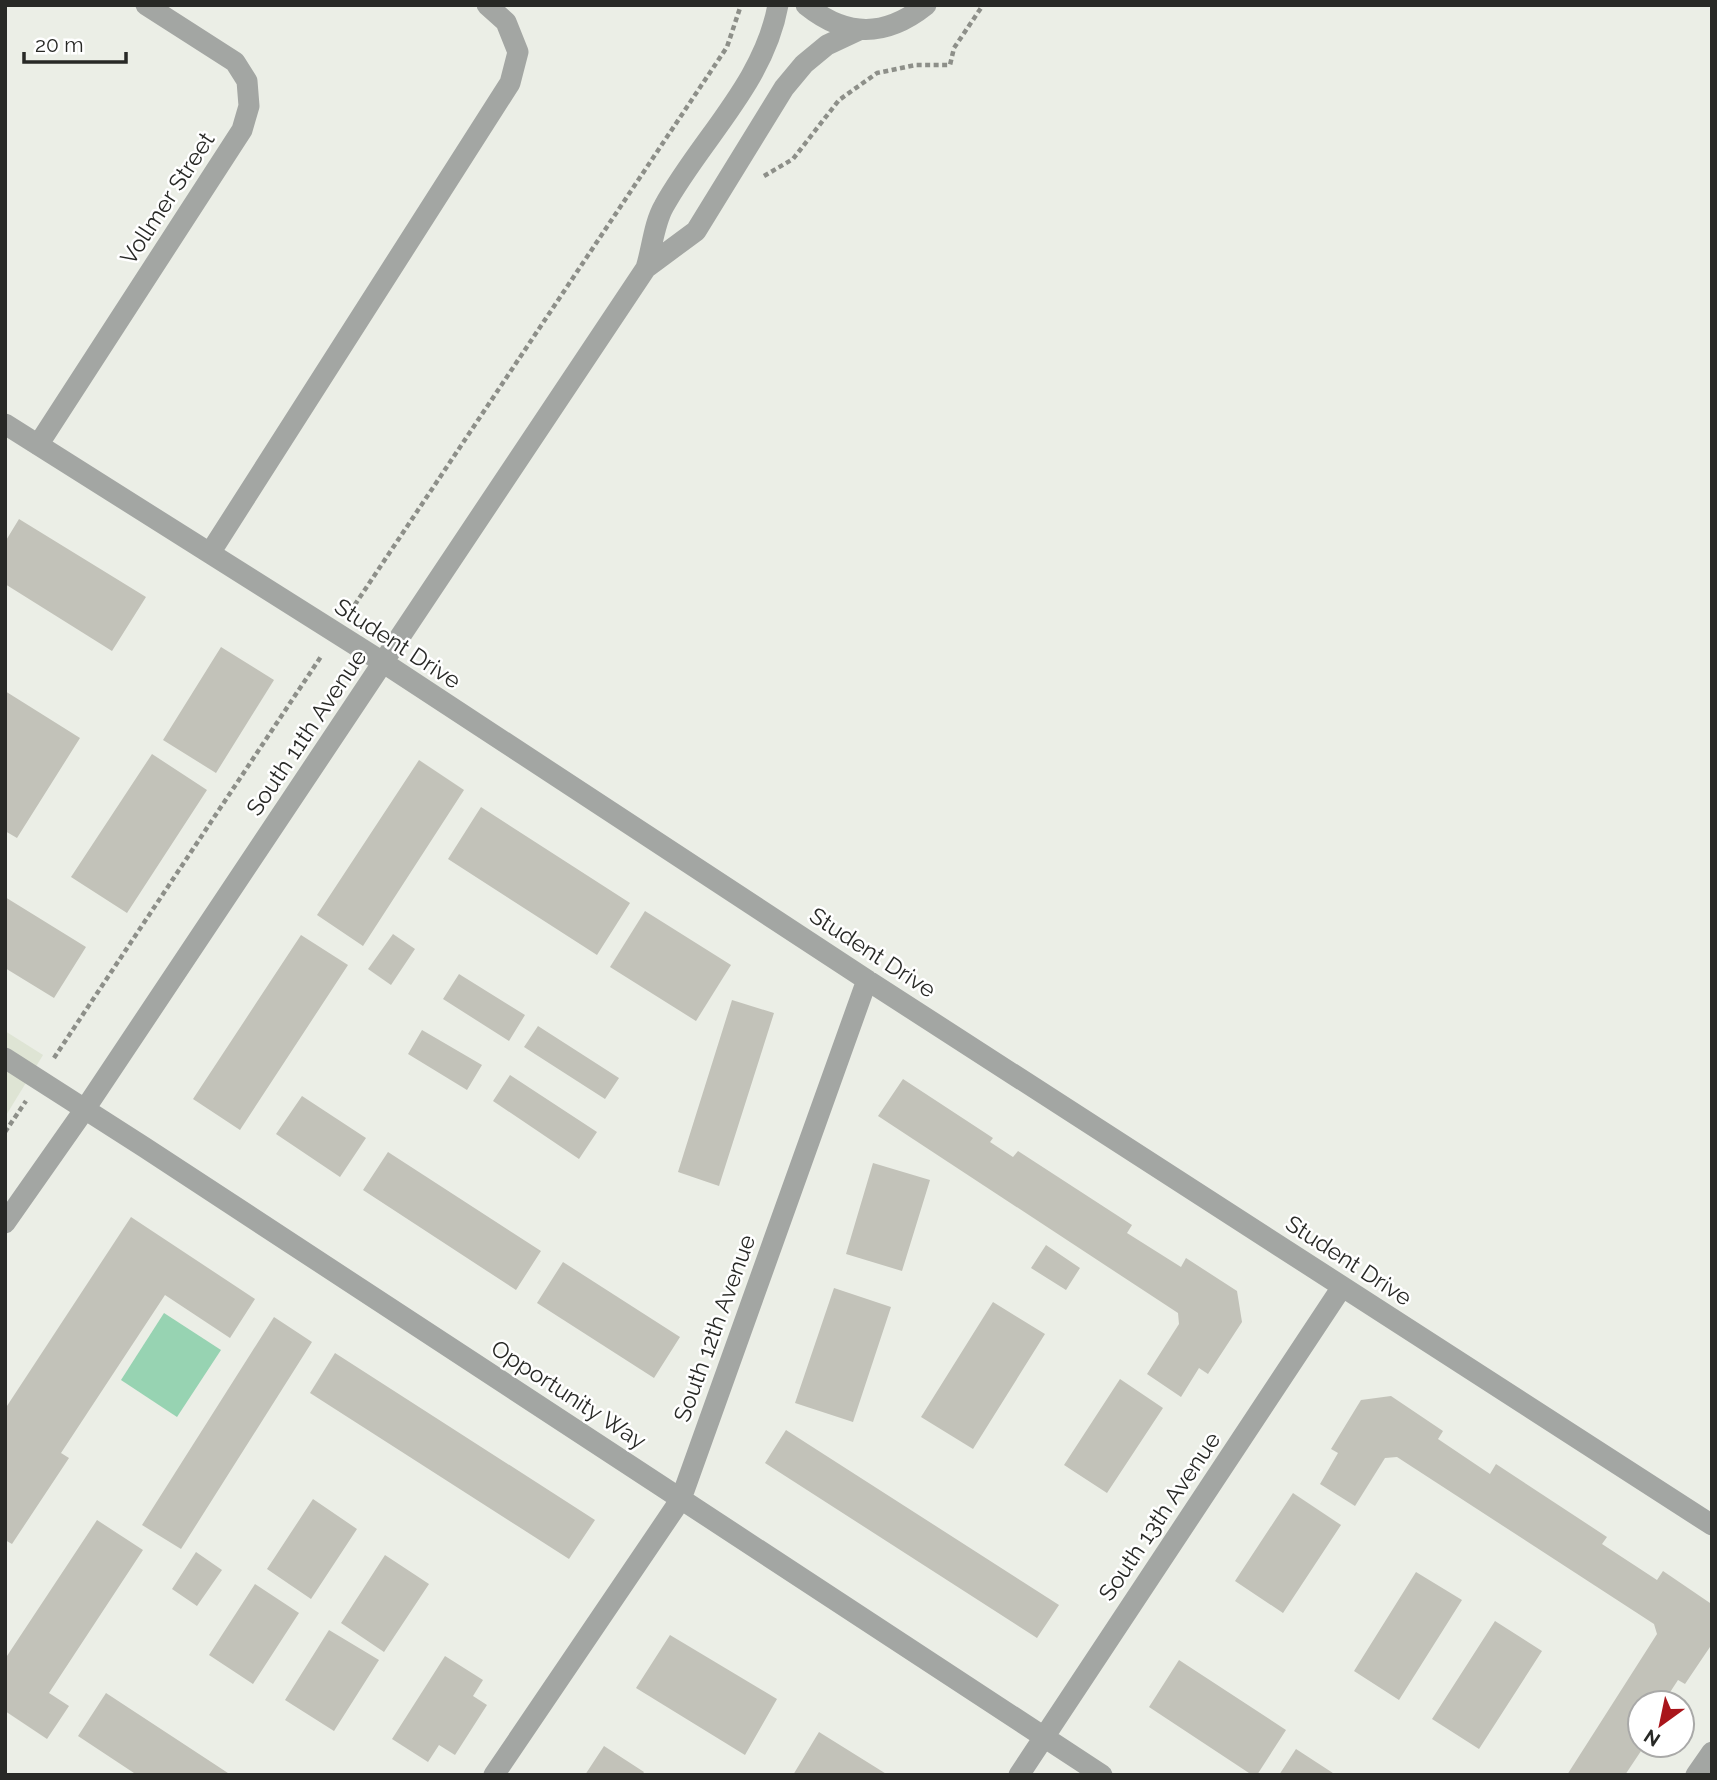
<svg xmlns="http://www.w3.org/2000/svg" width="1717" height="1780" viewBox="0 0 1717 1780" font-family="Raleway,sans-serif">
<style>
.built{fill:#dee4d4}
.water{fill:#97d3b2}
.building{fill:#c2c2b9}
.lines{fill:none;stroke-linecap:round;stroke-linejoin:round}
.path{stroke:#8d8f89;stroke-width:4.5;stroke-dasharray:5 3.5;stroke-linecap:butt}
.minor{stroke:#a3a6a3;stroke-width:21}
.labels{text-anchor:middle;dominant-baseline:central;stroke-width:5;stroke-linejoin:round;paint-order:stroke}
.street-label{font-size:23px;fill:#282926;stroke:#fff}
</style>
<rect width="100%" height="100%" fill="#ebeee6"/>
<!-- built -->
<path class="built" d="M5 1031 43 1055 5 1117Z"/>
<!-- water -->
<path class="water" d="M164 1313 221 1350 177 1417 121 1380Z"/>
<!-- building -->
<path class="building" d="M19 519 146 597 112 651 5 584V542Z
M221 647 274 680 216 773 163 740Z
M5 691 80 738 17 838 5 831Z
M152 754 207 790 127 913 71 877Z
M419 760 464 790 363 946 317 915Z
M481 807 630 903 597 955 448 859Z
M5 897 86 947 54 998 5 968Z
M645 911 731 965 696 1021 610 967Z
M393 934 415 949 391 985 368 969Z
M301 935 348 965 240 1130 193 1099Z
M459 974 525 1015 509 1041 443 999Z
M732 1000 774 1013 719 1186 678 1172Z
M538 1026 619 1078 605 1099 524 1047Z
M422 1030 482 1065 467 1090 408 1054Z
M510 1075 597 1132 579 1159 493 1101Z
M903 1079 993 1138 990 1142 1013 1157 1018 1151 1132 1225 1127 1233 1181 1267 1186 1258 1237 1291 1242 1322 1208 1374 1199 1368 1181 1397 1147 1374 1179 1324 1178 1313 878 1116Z
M302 1096 366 1138 340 1177 276 1134Z
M388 1152 541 1251 516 1290 363 1190Z
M873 1163 930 1180 902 1271 846 1254Z
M131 1217 255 1299 230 1338 165 1295 61 1453 69 1458 12 1544 5 1540V1409Z
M1046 1245 1080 1268 1066 1290 1031 1268Z
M563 1262 680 1337 654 1378 537 1303Z
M834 1288 891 1307 853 1422 795 1403Z
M993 1302 1045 1334 973 1449 921 1417Z
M274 1317 312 1342 181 1549 142 1525Z
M335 1353 595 1520 569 1559 310 1393Z
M1120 1379 1163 1408 1107 1493 1064 1465Z
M1391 1396 1443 1431 1438 1439 1490 1474 1496 1464 1607 1537 1602 1544 1657 1580 1663 1571 1710 1603 1712 1644 1685 1684 1678 1680 1663 1703H1640V1745H1645L1625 1775H1567L1657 1634 1654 1624 1397 1457 1385 1458 1355 1506 1320 1484 1338 1453 1331 1449 1361 1400Z
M786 1430 1059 1605 1037 1638 765 1463Z
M1293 1493 1341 1525 1283 1613 1235 1581Z
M313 1499 357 1529 311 1599 267 1569Z
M97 1520 143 1550 49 1693 69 1706 47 1739 5 1711V1659Z
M196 1552 222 1570 197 1606 172 1589Z
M385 1555 429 1584 384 1652 341 1623Z
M1416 1572 1462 1600 1399 1700 1354 1671Z
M255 1584 299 1613 253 1684 209 1655Z
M1495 1621 1542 1651 1479 1749 1432 1719Z
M329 1630 379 1660 334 1731 285 1700Z
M670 1635 777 1699 745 1755 636 1688Z
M445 1656 483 1680 473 1696 487 1705 455 1755 439 1745 428 1762 392 1739Z
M1179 1660 1286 1730 1257 1775H1252L1149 1707Z
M106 1693 231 1775H137L78 1736Z
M819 1732 888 1775H793Z
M604 1746 644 1772 642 1775H585Z
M1296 1749 1336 1775H1279Z"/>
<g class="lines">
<!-- path -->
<path class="path" d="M764 176 793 159 839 100 877 73 916 65H950L954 48 983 5
M350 612 727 47 741 5
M54 1058 322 655
M5 1132 26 1101"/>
<!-- minor -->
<path class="minor" d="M806 5C847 38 886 37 926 5
M646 268 696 231 784 88 804 64 827 45 859 30
M5 424 384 663 867 980 1712 1525
M38 445 242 130 249 106 247 81 235 62 146 5
M210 553 510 83 518 52 506 22 487 5
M5 1058 144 1147 1102 1775
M5 1223 85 1109 646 268C652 249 654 223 664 206 701 139 764 83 778 5
M494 1775 681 1499 867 980
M1019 1775 1342 1287
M1696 1775 1712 1752"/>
</g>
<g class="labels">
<!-- street labels -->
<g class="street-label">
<text transform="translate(167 198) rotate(-57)">Vollmer Street</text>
<text transform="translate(398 643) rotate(33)">Student Drive</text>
<text transform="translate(306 732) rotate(-56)">South 11th Avenue</text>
<text transform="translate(873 952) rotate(33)">Student Drive</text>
<text transform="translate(1349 1260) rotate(33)">Student Drive</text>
<text transform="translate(714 1328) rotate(-70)">South 12th Avenue</text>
<text transform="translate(569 1394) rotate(33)">Opportunity Way</text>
<text transform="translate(1159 1516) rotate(-56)">South 13th Avenue</text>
</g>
</g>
<!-- border -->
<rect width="1717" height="1780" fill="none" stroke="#282926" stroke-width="14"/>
<!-- north arrow -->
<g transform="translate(1661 1724) rotate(213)"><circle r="33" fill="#ffffff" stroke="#a9a9a8" stroke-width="2"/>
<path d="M0-5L12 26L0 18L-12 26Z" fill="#a9151b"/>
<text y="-10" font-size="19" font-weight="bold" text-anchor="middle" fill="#282926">N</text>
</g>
<!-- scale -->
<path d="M24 52v10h102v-10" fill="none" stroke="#282926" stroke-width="3.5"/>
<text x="35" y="52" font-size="21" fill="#282926" stroke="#ffffff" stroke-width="5" paint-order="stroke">20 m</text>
</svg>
